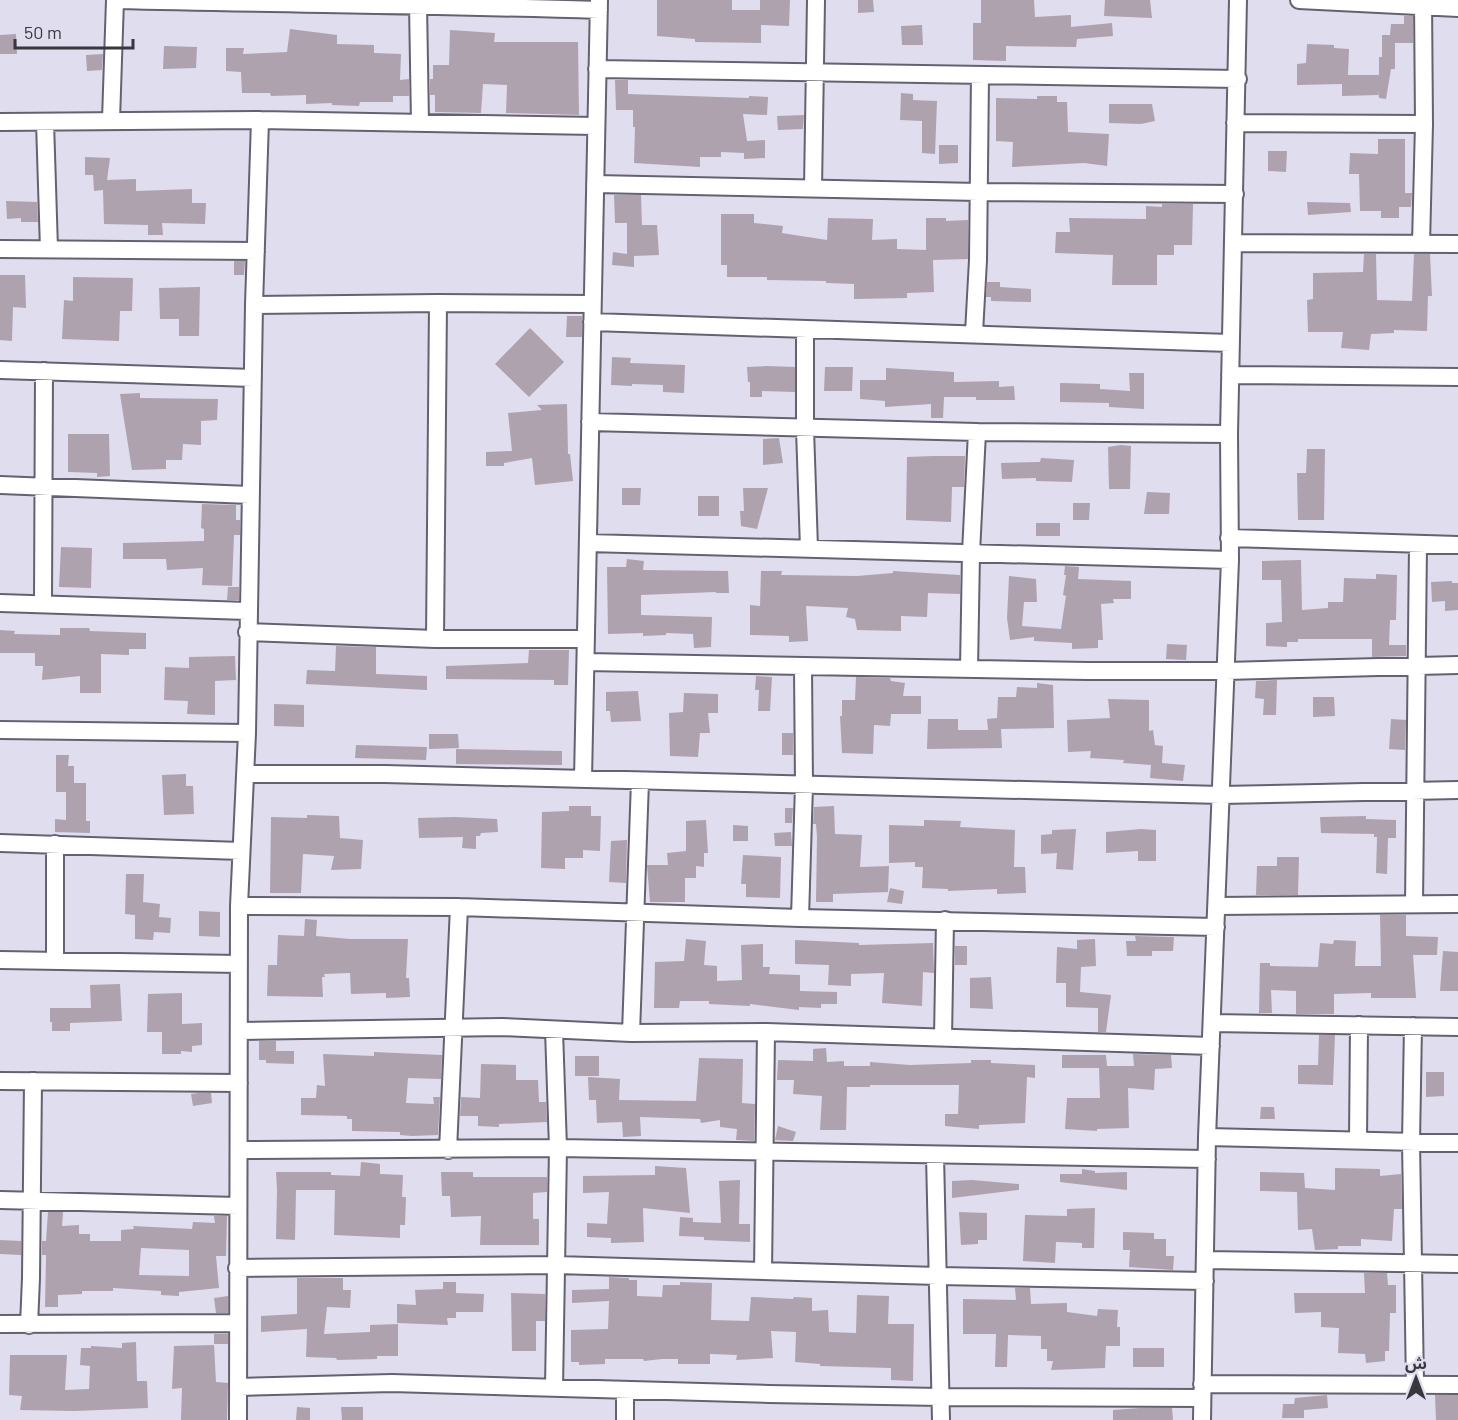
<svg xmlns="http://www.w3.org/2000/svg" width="1458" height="1420" viewBox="0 0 1458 1420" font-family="Barlow,'Noto Sans Arabic',sans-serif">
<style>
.building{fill:#aea2af;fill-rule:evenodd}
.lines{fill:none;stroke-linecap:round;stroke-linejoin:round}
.minor-casing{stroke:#646170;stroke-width:20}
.minor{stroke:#fff;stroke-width:16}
</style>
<rect width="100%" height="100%" fill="#e0ddee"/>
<!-- building -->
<path class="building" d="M657 0H732V10H760V0H790L789 26 761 25V43L695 42V39L657 36Z
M858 0H873L874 12 858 13Z
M981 0H1034L1035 17 1071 15V27L1112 23 1113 36 1077 39 1076 47 1006 46V61L973 60V23H981Z
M1105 0H1150L1152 18 1104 16Z
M1404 16H1413V43H1395V69H1391L1386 99 1379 98 1378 91V95L1342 96V84L1297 85V64L1306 63 1307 44 1334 45V48L1349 49 1348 75H1379V57H1382V35H1390L1391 24H1404Z
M922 25 923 45H902L901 26Z
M290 29 337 35V44L374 45V53L401 54 400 80 409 79V96H393V102H360L359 106 332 105V103L306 104V95L271 96 270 93H242L241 72 226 71V48H244L243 54 287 52Z
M450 30 495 33 494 42H578L579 115 506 113 507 85 483 84 481 113 435 112V95H430V79H433V65H449Z
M16 34 17 54H0V35Z
M164 46 197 47 196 68 163 69Z
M103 54 102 70 87 71 86 55Z
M615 80H628V94L749 98V96L768 97 767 115 743 114 747 141 765 140V158L744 159V153L721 152V157H700V167L634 163 635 127H633V110H616Z
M901 93 913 94V100L937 101 935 154 922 153V121L900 120Z
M1037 96H1057V102H1067L1068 132 1109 134 1107 166 1084 163 1012 167 1013 142 996 141V98L1037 99Z
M1109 104H1152L1155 121 1141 124 1109 123Z
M804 115 803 129 778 130 777 116Z
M1378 139H1405V193H1412L1411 207H1399V218H1381V211H1360L1359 174H1349L1350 153 1378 154Z
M939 145H958V163L939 164Z
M1268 151H1287L1286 172 1268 171Z
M85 157 110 158 107 180 136 179V191L192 189V203H206L205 224 162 223 163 235H148V225L104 224 103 190 94 191 93 175H85Z
M614 195H641L642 225H657L659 255 634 256V267L612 265 613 252 627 254V223H615Z
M6 201 37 202 38 222H21V218L7 219Z
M1307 202 1350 203 1351 212 1308 215Z
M1162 204H1193L1192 245H1174V255H1157V285H1112L1113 255 1055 253 1056 232H1070L1069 218 1146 219V206L1162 207Z
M721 214H754V223L783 226 782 233 827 240 828 218 873 219 872 240 897 239V249L926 250V218H946V221L968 220V259L933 260 934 292 907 293V298L854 299V284L826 283V281L767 280V277H727V265H721Z
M1364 254H1376L1377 300 1412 301 1414 254H1430L1432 296H1428L1427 331 1394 330V333L1371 334 1369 350 1341 348 1343 332H1308L1307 300 1313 299V273L1363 272Z
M234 261H245L244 275H234Z
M0 275H25L26 308 13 307 12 341 0 340Z
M73 277 133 278 132 311H120L119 341 62 339 64 300 73 301Z
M987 282H1000V287L1031 289V302L991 301V297H986Z
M200 287 199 336H179V319H160L159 288Z
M567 316H582V337H566Z
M530 328 564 362 529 397 495 364Z
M612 357 631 358 630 363 685 365 684 393 663 392V385L632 384V386L611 385Z
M767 366 795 367V392L762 391V397H750V382H748L747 367Z
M825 367H853L852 391H824Z
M886 368 954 372V382L999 381V387L1014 386 1015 400H976V397H944L943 418H931V404L885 407V401L860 399V380H886Z
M1129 373H1144V409L1109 407V403L1060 402V383L1100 384V389L1130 391Z
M140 393V398L218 399 217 420 201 421V445L183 444 182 460H166V469L132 470 120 394Z
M567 404 568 454H570L573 481 535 485 532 458 504 463V466H486V452L512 451 508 413 542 410 537 405Z
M68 434H109L110 476 97 477V473L68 472Z
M779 438 783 463 763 465V439Z
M1121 445 1131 446 1130 489H1109L1108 447Z
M1307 449H1325L1324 520H1298L1297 473H1306Z
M933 456H965L964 487H952L951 522 906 520 907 457Z
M1041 458 1074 460 1072 482 1036 481V478L1002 479 1001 463 1040 462Z
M622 488H641L640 505H622Z
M743 488H768L757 529 741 526 740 511H744Z
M1147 492 1170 493 1169 514H1144Z
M698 496H719V516H698Z
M1073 503H1090L1089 520H1073Z
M202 504 236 505V520H240V535H234L232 586 202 585 203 568 167 570 166 559H123V543L204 541V529L201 528Z
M1036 523H1060V536H1036Z
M61 547 92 548 91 588 59 587Z
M627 559 644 561 643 570 728 571 729 593H716V592L641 595V615L712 617 711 647 694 648 693 634 666 633V635L643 636V633L608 634 607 567H626Z
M1301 560 1302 610 1328 608V602H1343L1344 578 1376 579V574L1397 575 1396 620H1390L1389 645H1406V656L1372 657V639H1298V642H1287V647L1266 646V623L1282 622 1281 580H1262V561Z
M1065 566 1079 567 1078 579 1131 581V599H1113L1114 603 1101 604 1103 640H1098V648L1072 649V643L1034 641V637L1010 640 1007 618 1009 576 1036 579 1037 602H1024L1022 626 1061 629 1066 596 1063 595 1066 575H1064Z
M761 571H782L781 575 857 576 893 573V571L960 575V594L928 593 927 617 901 616V631L857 630 855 619 846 617 848 608 806 606 808 641 789 642V636L750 635V605L760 606Z
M1452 581V583H1458V610L1445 611V601L1432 602 1431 582Z
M228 587H239V600H227Z
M60 628H89L90 631 146 633V649H129V655L101 654V693H80V676L42 680 43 666H35V653H0V630L15 631 14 634 60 635Z
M1167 644 1187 645 1186 660 1166 659Z
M336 646 376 647V674L427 676V690L306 684 307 670 335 671Z
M529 650H569L568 685H554V680L446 679V666L528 663Z
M235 656 236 680 215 681V715L187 714 188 701 164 700 165 667 189 668V657Z
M756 676 772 677 770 711H758L759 690H755Z
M856 677 890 678 891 681 905 683 903 696H921V714H891L890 726 874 725 873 754 842 753 840 716H842V700H855Z
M1277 680 1276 715H1263L1264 699 1255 698 1256 681Z
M1037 683 1053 685 1054 728 1001 729 1002 748 927 749 928 719H958V730H988L987 719 997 718 998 697H1016L1017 687 1037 688Z
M638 691 641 721 611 722 610 711H606V692Z
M684 693 718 694V713H708L710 733H700L698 757 670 756 669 713 683 712Z
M1313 697H1334L1335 716 1313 717Z
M1108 699 1149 700V731L1153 730 1155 745 1163 746 1162 763 1185 765 1183 781 1150 778 1151 765 1123 763 1124 760 1090 758 1091 751 1068 752 1067 720 1110 718Z
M274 704 304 705V727L274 726Z
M1391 719 1406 720 1405 750 1389 749Z
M782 733H793V755H782Z
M429 734H458L459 748 429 749Z
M356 745 427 747 426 760 355 758Z
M456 749 562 751V765L456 764Z
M56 755H69L68 766H74V783H86V821H90V833L55 832V819L66 820V792H56Z
M186 774V786H193L194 814 164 815 162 775Z
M569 806H591V816H601L600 851 583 850V858H565V869L541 868 542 812 569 811Z
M834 806 835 834 862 835 860 867 889 866 888 892 833 894V902H816L817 837 816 824H813L814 807Z
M785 808H793L792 823H785Z
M307 815 339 816 340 838 363 840 361 869 331 870 334 856 303 854 301 893H270L271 817 307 818Z
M1366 816V819L1396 820V838H1388L1387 874 1376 873 1377 837H1374V834L1321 833 1320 817Z
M455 817 497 819 498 832 481 833 480 836H476V849L462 848 463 837 419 838 418 818Z
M706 820 708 853H704V867L696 866V878H685V902H650L647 865H668L667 853 686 851V821Z
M924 820 961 821 960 827 1015 830 1014 867H1025L1026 893 997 894V889L948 891V889L922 888 923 867H915V862L889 863V825L924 826Z
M733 825 748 826V841H733Z
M1076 829 1073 870 1056 869 1057 853 1041 854V835L1052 834V830Z
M1141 829 1156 830V861H1138V851L1106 853V832Z
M791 832 792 846H775L774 833Z
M627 840 626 883 609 882 611 841Z
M743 855 781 857 780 898 746 897V884H741Z
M1277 857H1299L1298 895H1256L1257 866H1277Z
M126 874H144L143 902 160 904 159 917 171 918 170 933 154 932 153 940 135 939V915L125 914Z
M890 888 904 891 902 904 887 902Z
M199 911 220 912V937L199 936Z
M1380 915H1406V936L1438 937 1437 955H1413L1416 998H1371V993L1334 994V1014H1296V991L1271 990 1272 1013H1259L1260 963H1270V966L1318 967 1320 943 1333 944 1334 940 1356 941 1355 966H1381Z
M305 919 317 920 316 936 350 939H408L406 978H409L410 997 386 998V993L351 994 350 973 324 974 325 977H322L323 997 267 996 268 965H277L278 935 304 936Z
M1135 936 1174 937 1173 951H1152V956H1127L1126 941H1136Z
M686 939 706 941 704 965 717 966V981L742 980 741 945 763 944V967H770L769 974 800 975V991L837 992V1004H821V1008L799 1007V1010L750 1004V1006L709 1004V1001H680L679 1008H654L655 962 684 961Z
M1095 939 1096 966 1081 967 1080 992 1111 995 1106 1032H1098V1008L1066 1007V983H1056L1057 947 1077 949V940Z
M795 940 859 943V945L933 943 934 973 923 972 922 1006 882 1003 884 973 851 974V986L828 985 829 965 795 964Z
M955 946H967V965H955Z
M1443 951 1458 952V991H1440Z
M991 977 993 1009 970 1008V978Z
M120 984 122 1021 70 1023V1031H52V1022H50V1008H91L90 985Z
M182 993V1024L202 1023V1045L192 1046V1052L181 1051V1054H162V1032H147L148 994Z
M1319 1035H1335L1333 1085 1298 1084V1065H1318Z
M259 1041H276V1051H294V1064L266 1063V1060H259Z
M826 1048 827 1062 844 1061V1066H870V1062L910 1065 971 1063V1060H991V1063L1035 1065V1078L1027 1077 1025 1123 979 1125V1129L945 1126V1114H958L959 1085H870V1087H847L846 1130H820L822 1096 793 1094 794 1080H777L778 1060 813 1061V1049Z
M374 1052 442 1055 441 1079 408 1078 406 1103 434 1104 433 1097H440L438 1135 412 1136 400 1135V1132L352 1131V1119H347V1116L301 1115V1098H316L317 1085 325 1086 323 1054 374 1056Z
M1133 1054 1171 1055 1172 1068 1155 1069 1154 1090 1128 1088 1129 1128 1097 1129V1131L1065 1129 1067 1098H1100L1099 1068H1062V1055H1106L1107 1066H1134Z
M575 1056H599V1076H575Z
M699 1058 743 1059 742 1103 755 1104 754 1141 736 1140 737 1129 720 1127V1120L701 1123 700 1119 640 1117 641 1136 623 1137 622 1122 597 1123 596 1100H589L588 1077 620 1079 619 1100 696 1101Z
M481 1064 516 1065V1080H538L539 1102H546L547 1122 499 1124V1127L478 1126V1116H460L461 1097 480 1098Z
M1426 1072H1444V1096L1426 1097Z
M198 1093H211L212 1103 193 1106 191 1094Z
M1261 1107H1274L1275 1119H1260Z
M778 1126 796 1132 793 1141 775 1140Z
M361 1162 380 1164V1174L403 1175 402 1197H406L405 1225H400V1238L334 1235 335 1190H296L295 1240 276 1239 277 1190 276 1172H331V1175L360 1176Z
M655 1166 686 1168 690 1213 643 1208 644 1242 611 1243V1238L587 1237V1223L607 1224 609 1192 583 1193V1176L655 1175Z
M1335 1168 1380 1169V1176L1401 1174 1402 1209H1394L1392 1241 1361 1239V1246H1338V1249L1315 1250 1312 1229 1298 1230 1297 1192 1260 1191V1172L1304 1173 1305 1188 1335 1190Z
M1082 1169 1095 1171V1173L1127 1172V1190L1060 1182V1174H1082Z
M441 1172H473V1177H547V1192L533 1193V1219H539V1245H480L481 1216 451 1217 450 1196H442Z
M740 1180 739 1224H750V1242L704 1240V1237L679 1236 680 1217 693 1218V1222L721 1223 719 1181Z
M972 1180 1019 1184V1190L952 1198V1181Z
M1095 1208 1094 1248H1082V1243L1056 1242 1055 1263 1023 1261 1025 1215 1067 1216V1209Z
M48 1212H63L62 1226 79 1225V1234H90V1241H121V1230L134 1229 133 1226 192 1229 193 1222 215 1223 214 1216H227L226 1256H216L219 1288 179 1292V1296L161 1295V1291L113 1288V1291H82V1294L58 1295V1307H45L46 1259V1255H42V1241H46ZM141 1248 189 1250V1276L139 1275Z
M959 1212 987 1213V1240H978V1244L961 1245Z
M1123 1232 1154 1233V1239H1166V1256H1174L1173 1270 1129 1267 1130 1250H1123Z
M0 1240 21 1241V1255L0 1254Z
M1364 1273H1387L1388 1285H1396V1313H1390L1389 1351H1385V1361L1366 1363 1365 1354 1338 1353 1339 1328 1321 1327V1312L1295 1313 1294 1293H1365Z
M609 1277 629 1278V1280H637V1296L662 1297 663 1285H680V1282L712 1283 711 1320 749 1321 751 1297 793 1299 794 1297 812 1298V1311L828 1310 829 1332 856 1333 857 1295 889 1296 888 1324H914L913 1381 891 1380V1368L820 1366V1364L795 1362 796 1332 771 1331 773 1358 736 1360 737 1355 710 1354V1364H678V1359H662L644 1361 643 1359H605V1364L579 1365V1362H571V1330L608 1329 609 1301 572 1303V1290L609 1289Z
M297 1278H343V1290H351L350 1308 327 1307 324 1334 370 1332V1325L398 1324V1356H377V1359L337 1360 336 1358 306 1357 307 1329 261 1332V1316L297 1314Z
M443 1282H456V1293L484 1294 483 1312H456V1318H447L448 1325 397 1323V1304L416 1305 415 1290 443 1289Z
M1015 1288H1030L1031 1304 1067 1303V1312L1097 1316 1098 1309 1118 1310 1117 1327H1120V1346H1106L1105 1368 1051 1370 1053 1361H1047V1349H1041V1336L1008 1335 1007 1367H995L996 1334H963V1299L1016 1300Z
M511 1293 545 1294V1321H536V1351H512Z
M228 1296V1313H216L214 1298Z
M214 1334H228V1344H214Z
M136 1342 137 1381H147L148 1408 75 1411 20 1410 22 1396 9 1395 10 1355H67L65 1390 89 1389 90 1366 80 1365 81 1348H91V1346L122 1348V1343Z
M214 1345 216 1382 228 1383 227 1420H181L182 1388 172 1389 174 1346Z
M1133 1348H1164V1367H1133Z
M1327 1395 1328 1408 1304 1410V1418H1282L1283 1404H1294L1295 1398Z
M1435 1395H1458V1420H1436Z
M297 1407 310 1408V1420H296Z
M341 1407H363V1420H342Z
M1140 1408H1172L1173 1420H1113V1410Z"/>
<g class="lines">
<defs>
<path id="minor" d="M117 0C277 4 438 5 599 10
M1299 0 1458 8
M418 4 420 123
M597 69 1238 79
M111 120 115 0
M0 122 260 120 596 126
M45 122 49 249
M1235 123 1424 124
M595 184 979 192 1235 194
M813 188 816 0
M1233 243 1458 244
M1421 244 1424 124 1423 0
M0 249 256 251
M254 305 438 303 592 304
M592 322 1230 343
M805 329V429L809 548
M974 333 978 260 980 75
M0 370 253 378
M1230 375 1458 377
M590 422 977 432 1229 434
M0 485 250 495
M1229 538 1458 545
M588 543 1230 560
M0 603 247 611
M43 603 44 371
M247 632 435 639H586
M435 639 438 303
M586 662 1088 671H1226L1458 665
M969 669 971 553 977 432
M0 730 247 733
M245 774H385L1221 795 1458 790
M583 779 599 0
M0 843 241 851
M55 844V960
M1414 904 1418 545
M239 906 459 907 800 918 1216 927
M1217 906 1458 904
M800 918 804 785 803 667
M0 960 239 964
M1213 1023 1458 1027
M1413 1026 1411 1142 1415 1384
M554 1030 558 1148 554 1388
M239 1031 502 1027 631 1033 766 1032 1211 1046
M631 1033 640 781
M943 1038 945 920
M0 1081 239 1083
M1207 1137 1458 1143
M1358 1140 1359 1025
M239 1150 558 1148 1207 1159
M448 1150 459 907
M935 1155 941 1420
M0 1200 238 1206
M1205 1260 1458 1264
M237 1268 556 1265 938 1276 1205 1281
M763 1271 766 1032
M0 1324 238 1323
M29 1325 31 1278 33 1081
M1202 1384 1458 1385
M238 1387 392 1383 769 1394 941 1397 1202 1398
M238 1420 239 906 247 733 254 305 260 120
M625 1420V1390
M1202 1420 1207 1137 1230 560 1229 434 1238 0"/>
</defs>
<!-- minor casing -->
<use href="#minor" class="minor-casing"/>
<!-- minor -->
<use href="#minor" class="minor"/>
</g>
<!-- north arrow -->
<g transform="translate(1416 1378)" stroke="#e0ddee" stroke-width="4.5" paint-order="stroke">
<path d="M0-4.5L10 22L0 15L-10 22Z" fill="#39373e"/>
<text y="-9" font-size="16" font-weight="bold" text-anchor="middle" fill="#39373e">ش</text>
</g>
<!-- scale -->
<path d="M15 39v9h118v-9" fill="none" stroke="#39373e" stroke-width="3"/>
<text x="24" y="39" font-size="18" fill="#39373e" stroke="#e0ddee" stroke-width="4.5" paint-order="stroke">50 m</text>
</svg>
